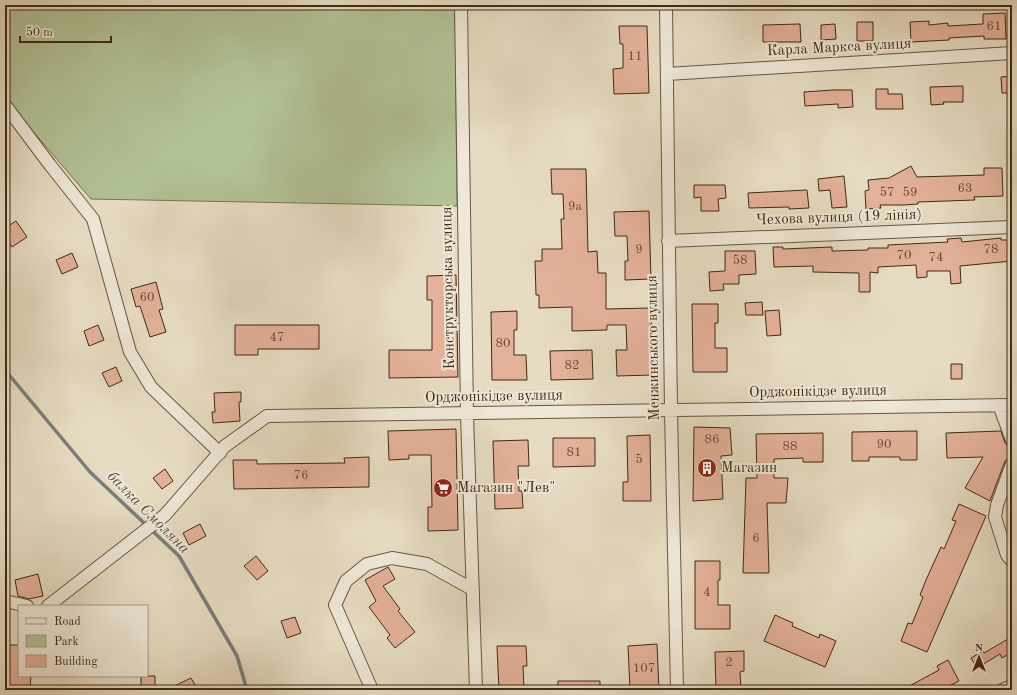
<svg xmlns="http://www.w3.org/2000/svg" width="1017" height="695" viewBox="0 0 1017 695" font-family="'Old Standard TT',serif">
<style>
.green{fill:#b2c196;stroke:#7a7556}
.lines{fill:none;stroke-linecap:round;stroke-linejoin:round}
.stream{stroke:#797f7b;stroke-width:3.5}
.building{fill:#e4b19a;stroke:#422916}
.street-casing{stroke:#6b5641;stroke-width:14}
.street{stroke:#efe8d8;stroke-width:12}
.labels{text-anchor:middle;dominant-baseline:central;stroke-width:4;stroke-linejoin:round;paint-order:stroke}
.number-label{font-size:13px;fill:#6a4b37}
.street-label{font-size:15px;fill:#422916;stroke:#efe8d8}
.poi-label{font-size:15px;fill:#422916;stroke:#efe8d8;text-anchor:start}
.water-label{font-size:16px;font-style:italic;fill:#594d40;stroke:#efe8d8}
</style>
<rect width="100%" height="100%" fill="#e7dcc3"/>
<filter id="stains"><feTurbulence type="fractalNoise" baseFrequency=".005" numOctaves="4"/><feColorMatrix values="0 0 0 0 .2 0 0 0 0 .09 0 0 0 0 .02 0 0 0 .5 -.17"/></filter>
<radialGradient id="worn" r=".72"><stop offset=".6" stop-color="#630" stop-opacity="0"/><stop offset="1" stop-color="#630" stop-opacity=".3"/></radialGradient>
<!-- green -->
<path class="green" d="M5 5H455L457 206 91 199 7 101 5 97Z"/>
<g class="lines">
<!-- stream -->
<path class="stream" d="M5 370 90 472 179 556 237 656 247 690"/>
</g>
<!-- building -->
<path class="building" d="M1005 13 1006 39H984V36L949 38V40L911 42 910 22 929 21V25L948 23V26L983 24V14Z
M857 22H873V41H857Z
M800 24 801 42H763V25Z
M835 24 836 39 821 40V25Z
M619 26H647L649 93 614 94 613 69 623 68V44H620Z
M1012 76V93H1002L1001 77Z
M963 86V102H943L944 104 931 105 930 87Z
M876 89H888V94H902L903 109H876Z
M833 90H852L853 107 838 108V104L805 106 804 92Z
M911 166 917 177 984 175V168H1002L1003 196 974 197 975 200 918 202V204L904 205H880L881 208 866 209 865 191 869 190 868 180 889 178Z
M551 169H586L588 252 597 251 598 273H606V309L651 308 652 375 617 376 616 350H627L626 325H607V330L572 331V307L539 308V295H536L535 261H542V249H562L561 219H564L563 194H552Z
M844 176 847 207 832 208 830 190 819 191 818 179Z
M694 185H725L726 198 718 199 719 211H701V197L694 198Z
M807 190 809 208 789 209V207L749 208 748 193Z
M649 211 651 279 625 280V261H628L627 236H615L614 212Z
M16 221 27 237 12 247 5 236V228Z
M961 238 962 242 1001 238V240H1012V261L960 266 961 283 951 284 950 271H927V277L917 278 916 265 878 267V273L870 272V292H859V273L813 272V266L774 267 773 247H783V249L832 247V251L868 250V248H888V245L948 242 947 239Z
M725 251H755L756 274 739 275V284H723L724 290 710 291 709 272 725 271Z
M72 253 78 267 62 274 56 260Z
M456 275 458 377 389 378V350H432V300H427V276Z
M156 282 163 309 159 310 166 332 150 337 140 306 136 307 131 289Z
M762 302 763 315H746L745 303Z
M692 304H718V323H715V348H727V372H693Z
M779 310 781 335 767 336 765 311Z
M517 311V330H514V355H526L527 380H492L491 312Z
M98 325 104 340 89 346 84 331Z
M235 325H319V349H258V355H235Z
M592 350 593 379 551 380 550 351Z
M951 364H962V379H951Z
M116 367 122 381 109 387 102 373Z
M241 392V402H239L240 421 213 423 212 412H215L214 393Z
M694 427 730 428 732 455 721 456 723 499 693 501Z
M456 429 458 530 428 531V507H432L431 455H409V459L389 460 388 431Z
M917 431V460H900V457H869V461H852V432Z
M1001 431 1005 443 1011 447 1012 455 1005 461 990 501 965 488 983 457 947 458 946 433Z
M823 433V462H803V458L774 459V478H788L786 503H767L769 573H743L746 478H757L756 434Z
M650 435 651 501H623V482H628L627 436Z
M553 438H595V466L553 467Z
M528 440 529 466H518L519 491H522L523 508 495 509 493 441Z
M369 457V487L234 489 233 460H257V464L345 463 344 458Z
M165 469 173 481 162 489 153 478Z
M959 504 986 516 927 652 901 641 908 623 912 624 923 597 920 595 926 580 941 547 944 549 956 521 952 520Z
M200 524 206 536 189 545 183 533Z
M256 556 268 571 257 580 244 566Z
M695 561H720V580H718V605H730V629H695Z
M388 567 395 579 383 586 400 609 398 611 415 632 395 648 387 638 390 635 369 607 376 601 365 580Z
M38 574 43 596 29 599 18 596 15 580Z
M775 615 793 623 792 626 819 638 820 634 836 641 825 667 764 641Z
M295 617 301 633 287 638 281 621Z
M1008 639 1012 646V652L1002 658 1000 654 977 668 971 658 983 651 984 653Z
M657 644 659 690H630L628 646Z
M5 645H19V676H31L30 690H5Z
M497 646H526L527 666H523L524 690H499Z
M744 651V671L740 672 741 690H716L715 652Z
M948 660 959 681 941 690H902L939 670 937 666Z
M141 676H155V690H141Z
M191 678 198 690H166Z
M558 681H600V690H558Z"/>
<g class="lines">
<defs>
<path id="street" d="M461 5 467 414 476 690
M666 5 671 411 677 690
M667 74 1012 53
M5 105 50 165 93 219 130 352 151 387 220 453
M668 241 1012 227
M999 405 1012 440
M1012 464 997 505 995 517 1007 555 1012 561
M5 601 27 606
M48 606 165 515 225 446 267 416 1012 405
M372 690 335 605 346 581 367 564 392 558 427 564 472 589
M1002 690 1012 686"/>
</defs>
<!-- street casing -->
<use href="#street" class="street-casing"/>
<!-- street -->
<use href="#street" class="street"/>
</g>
<!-- icons -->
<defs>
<symbol id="building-disc" viewBox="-11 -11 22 22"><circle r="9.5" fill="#8f2418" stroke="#efe8d8"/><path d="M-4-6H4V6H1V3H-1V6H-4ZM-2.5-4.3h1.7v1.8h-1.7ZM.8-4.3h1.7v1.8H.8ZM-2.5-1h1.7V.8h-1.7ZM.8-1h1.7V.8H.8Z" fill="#fff"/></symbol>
<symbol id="supermarket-disc" viewBox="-11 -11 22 22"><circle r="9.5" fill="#8f2418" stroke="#efe8d8"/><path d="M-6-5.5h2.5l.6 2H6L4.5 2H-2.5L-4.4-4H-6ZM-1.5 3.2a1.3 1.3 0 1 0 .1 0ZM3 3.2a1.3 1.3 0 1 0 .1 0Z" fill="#fff"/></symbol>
</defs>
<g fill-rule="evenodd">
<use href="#building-disc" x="696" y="457" width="22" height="22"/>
<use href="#supermarket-disc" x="432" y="477" width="22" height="22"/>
</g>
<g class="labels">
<!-- number labels -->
<g class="number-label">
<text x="994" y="26">61</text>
<text x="635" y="56">11</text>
<text x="965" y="188">63</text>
<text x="887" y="192">57</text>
<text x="910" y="192">59</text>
<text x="575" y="206">9а</text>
<text x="639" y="249">9</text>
<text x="991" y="249">78</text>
<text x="904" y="255">70</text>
<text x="936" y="257">74</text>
<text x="740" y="260">58</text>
<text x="147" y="297">60</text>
<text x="277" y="337">47</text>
<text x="503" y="343">80</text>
<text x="572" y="365">82</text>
<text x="712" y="439">86</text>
<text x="884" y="444">90</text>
<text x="790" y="446">88</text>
<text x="574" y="452">81</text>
<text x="639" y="459">5</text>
<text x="301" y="475">76</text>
<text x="756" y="538">6</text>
<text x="707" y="592">4</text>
<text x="729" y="662">2</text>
<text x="644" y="668">107</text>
</g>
<!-- street labels -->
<g class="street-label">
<text transform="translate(839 48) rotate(-3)">Карла Маркса вулиця</text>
<text transform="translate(839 218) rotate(-2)">Чехова вулиця (19 лiнiя)</text>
<text transform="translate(449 288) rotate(-91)">Конструкторська вулиця</text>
<text transform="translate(654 348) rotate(-91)">Менжинського вулиця</text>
<text transform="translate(818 392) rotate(-1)">Орджонікідзе вулиця</text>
<text transform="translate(494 397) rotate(-1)">Орджонікідзе вулиця</text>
</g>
<!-- poi labels -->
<g class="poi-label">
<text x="721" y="468">Магазин</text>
<text x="457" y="488">Магазин "Лев"</text>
</g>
<!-- water labels -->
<g class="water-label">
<text transform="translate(148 513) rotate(45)">балка Смоляна</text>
</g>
</g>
<!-- margin -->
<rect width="1017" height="695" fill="none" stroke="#e7dcc3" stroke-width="20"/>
<rect x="6" y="6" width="1005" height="683" fill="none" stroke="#422916" stroke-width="2"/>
<rect x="10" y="10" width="997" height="675" fill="none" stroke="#422916"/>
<!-- legend -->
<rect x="18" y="605" width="130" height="72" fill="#efe8d8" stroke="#aa9c8a"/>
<rect x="26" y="618" width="20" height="6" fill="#efe8d8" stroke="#aa9c8a"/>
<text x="54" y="625" font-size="12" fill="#422916">Road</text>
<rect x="26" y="635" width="20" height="12" fill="#b2c196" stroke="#aa9c8a"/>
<text x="54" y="645" font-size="12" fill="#422916">Park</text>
<rect x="26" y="655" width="20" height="12" fill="#e4b19a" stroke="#aa9c8a"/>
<text x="54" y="665" font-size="12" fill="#422916">Building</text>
<!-- north arrow -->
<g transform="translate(979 657)" stroke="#efe8d8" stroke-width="3" paint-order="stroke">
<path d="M0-3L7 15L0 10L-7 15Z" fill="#422916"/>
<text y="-6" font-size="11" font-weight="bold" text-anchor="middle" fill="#422916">N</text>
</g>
<!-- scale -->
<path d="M20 36v6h91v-6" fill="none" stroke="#422916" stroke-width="2"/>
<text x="26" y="36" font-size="12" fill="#422916" stroke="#efe8d8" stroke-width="3" paint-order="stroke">50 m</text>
<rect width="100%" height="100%" filter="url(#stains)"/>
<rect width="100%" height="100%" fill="url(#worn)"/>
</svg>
